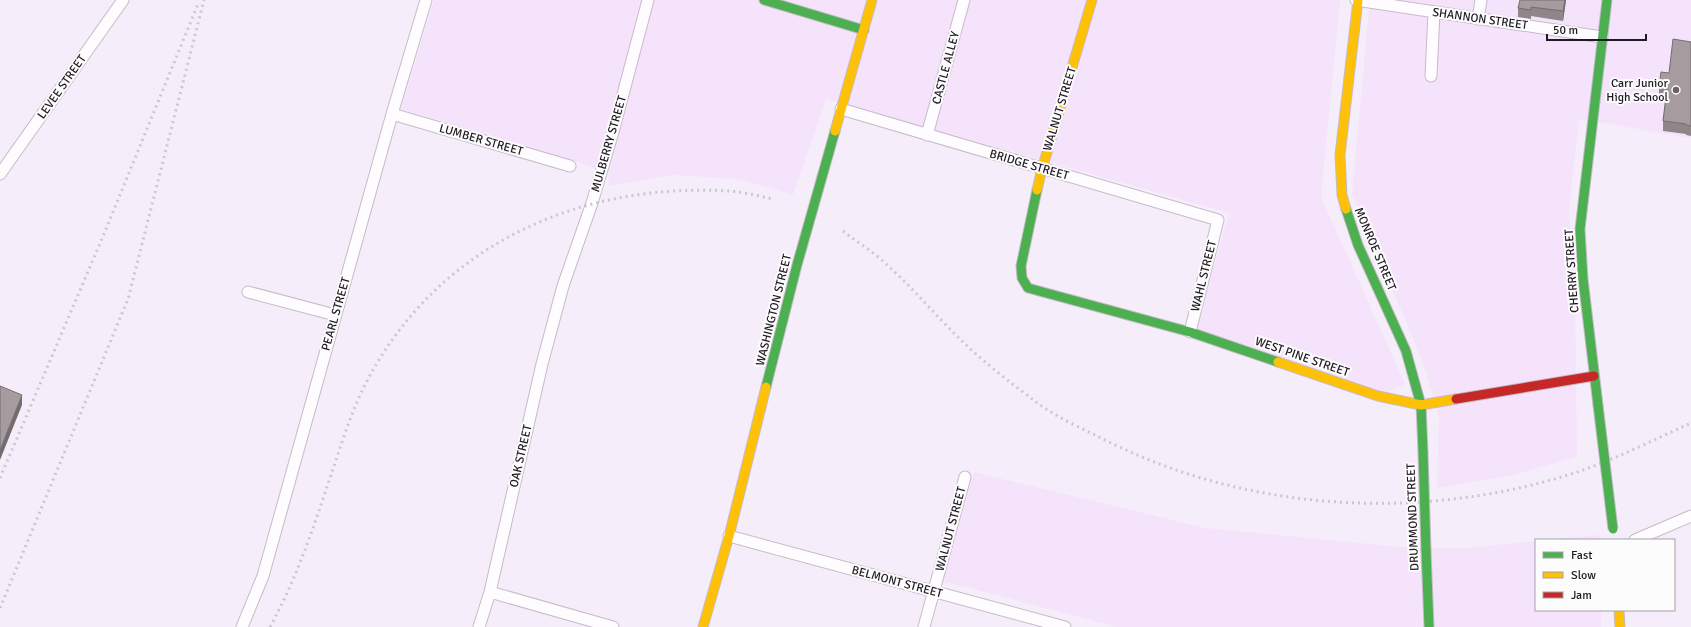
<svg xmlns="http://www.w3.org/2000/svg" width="1691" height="627" viewBox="0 0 1691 627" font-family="Signika,sans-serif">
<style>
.built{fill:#f5e3fc}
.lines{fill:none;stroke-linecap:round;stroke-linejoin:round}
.street-casing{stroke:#c4bcc7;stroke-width:13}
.fast-casing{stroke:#c4bcc7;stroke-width:11}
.slow-casing{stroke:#c4bcc7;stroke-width:11}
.jam-casing{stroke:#c4bcc7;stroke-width:11}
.street{stroke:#fefcfe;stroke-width:11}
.fast{stroke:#4caf50;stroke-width:9}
.slow{stroke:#ffc107;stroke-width:9}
.jam{stroke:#c62828;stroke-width:9}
.rail{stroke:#cac8ca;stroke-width:3;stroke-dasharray:2 4;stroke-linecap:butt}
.fast-bridge-casing{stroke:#c4bcc7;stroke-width:11;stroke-linecap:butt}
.fast-bridge{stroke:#4caf50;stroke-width:9}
.wall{fill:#8f868a}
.shaded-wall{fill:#746d70}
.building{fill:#a69ca0;stroke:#746d70}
.poi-dot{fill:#6b636e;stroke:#fcfcfc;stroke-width:1.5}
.labels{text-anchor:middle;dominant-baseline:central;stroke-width:4;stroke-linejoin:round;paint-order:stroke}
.street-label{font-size:12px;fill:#201822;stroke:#fcfcfc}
.poi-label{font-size:12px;fill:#201822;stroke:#fcfcfc;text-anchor:end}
</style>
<rect width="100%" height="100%" fill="#f6edfa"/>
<!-- built -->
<path class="built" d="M434 0H1340L1321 197 1405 384 1388 393 1196 329 1229 213 826 99 793 195 739 179 672 175 608 186 609 172 401 109Z
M1370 0H1691V138L1579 119 1569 210 1575 293 1577 457 1509 476 1437 488 1439 417 1422 360 1352 193Z
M974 472 1205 528 1400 547 1465 548 1536 541V610H1601V627H1117L943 581Z
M1599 535V540H1547Z"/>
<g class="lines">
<defs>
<path id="street" d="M1356 0 1602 37
M1478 19 1481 0
M1431 76 1434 12
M841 109 1218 220 1190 332
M392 114 570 166
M927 135 964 0
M0 174 123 0
M248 292 335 315
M729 536 1065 627
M1635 540 1691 516
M490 592 613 627
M242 627 263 576 392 114 426 0
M479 627 490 592 542 364 563 286 592 203 613 132 648 0
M924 627 965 477"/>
<path id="fast" d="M764 0 864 30
M1037 190 1021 266 1022 278 1028 288 1190 332 1278 362
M1346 209 1358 245 1406 351 1421 405 1423 452
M766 387 797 265 835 131
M1598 405 1583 279 1580 229 1607 0
M1426 550 1429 627"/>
<path id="slow" d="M835 131 872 0
M1037 190 1042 169 1092 0
M1346 209 1342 195 1340 155 1358 0
M1278 362 1378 396 1421 405 1456 399
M1619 610 1620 627
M703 627 729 536 766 387"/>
<path id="jam" d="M1456 399 1594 376"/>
</defs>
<!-- street casing -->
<use href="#street" class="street-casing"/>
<!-- fast casing -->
<use href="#fast" class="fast-casing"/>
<!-- slow casing -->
<use href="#slow" class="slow-casing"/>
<!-- jam casing -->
<use href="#jam" class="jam-casing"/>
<!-- street -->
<use href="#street" class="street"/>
<!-- fast -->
<use href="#fast" class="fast"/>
<!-- slow -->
<use href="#slow" class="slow"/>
<!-- jam -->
<use href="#jam" class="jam"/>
<!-- rail -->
<path class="rail" d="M843 231C854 240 866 247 877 256 908 282 933 313 961 340 982 361 1011 383 1035 401 1054 416 1079 427 1101 438 1243 511 1416 522 1568 475 1610 462 1651 441 1691 423
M0 478 104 234 198 4
M0 608 128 299 204 0
M270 627C296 580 313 529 330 478 341 446 351 411 367 381 438 245 580 182 729 191 744 192 759 196 773 199"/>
<defs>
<path id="fast-bridge" d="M1598 405 1613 529
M1423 452 1426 550"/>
</defs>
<!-- fast-bridge casing -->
<use href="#fast-bridge" class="fast-bridge-casing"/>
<!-- fast-bridge -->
<use href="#fast-bridge" class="fast-bridge"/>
</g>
<!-- wall -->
<path class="wall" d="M1566 0 1563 21 1531 16V19L1518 17V8Z
M1691 42V136L1686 135V134L1663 131V121L1666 98H1659V88Z"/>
<!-- shaded-wall -->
<path class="shaded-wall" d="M1565 0H1566L1563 21V11Z
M22 395V405L0 460V450Z"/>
<!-- building -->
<path class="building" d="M1520 0H1565L1563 11 1531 7V10L1518 8Z
M1673 39 1691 42V126L1686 125V124L1663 121 1667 88H1659L1661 72 1669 73Z
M0 386 22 395 0 450Z"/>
<!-- markers -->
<circle class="poi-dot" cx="1676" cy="90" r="4"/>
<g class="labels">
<!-- street labels -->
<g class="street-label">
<text transform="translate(1480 19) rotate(8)">SHANNON STREET</text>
<text transform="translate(946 68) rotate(-75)">CASTLE ALLEY</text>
<text transform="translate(62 87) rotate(-55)">LEVEE STREET</text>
<text transform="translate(1060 109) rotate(-73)">WALNUT STREET</text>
<text transform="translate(481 140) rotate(16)">LUMBER STREET</text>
<text transform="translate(609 144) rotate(-74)">MULBERRY STREET</text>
<text transform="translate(1029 165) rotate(16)">BRIDGE STREET</text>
<text transform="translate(1375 249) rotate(67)">MONROE STREET</text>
<text transform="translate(1572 271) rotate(-94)">CHERRY STREET</text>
<text transform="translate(1204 276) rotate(-76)">WAHL STREET</text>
<text transform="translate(774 310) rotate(-76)">WASHINGTON STREET</text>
<text transform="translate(336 314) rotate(-74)">PEARL STREET</text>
<text transform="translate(1302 357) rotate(19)">WEST PINE STREET</text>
<text transform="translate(521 456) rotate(-77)">OAK STREET</text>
<text transform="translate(1413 517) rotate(-92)">DRUMMOND STREET</text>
<text transform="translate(951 529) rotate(-75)">WALNUT STREET</text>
<text transform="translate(897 582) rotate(15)">BELMONT STREET</text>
</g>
<!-- poi labels -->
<g class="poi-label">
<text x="1668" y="83">Carr Junior<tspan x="1668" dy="14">High School</tspan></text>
</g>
</g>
<!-- legend -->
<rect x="1535" y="539" width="140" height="72" fill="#fcfcfc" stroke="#a4a1a5"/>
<rect x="1543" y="552" width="20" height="6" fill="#4caf50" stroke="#a4a1a5"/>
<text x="1571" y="559" font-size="12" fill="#201822">Fast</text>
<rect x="1543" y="572" width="20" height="6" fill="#ffc107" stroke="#a4a1a5"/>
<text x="1571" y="579" font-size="12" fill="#201822">Slow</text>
<rect x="1543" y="592" width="20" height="6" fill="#c62828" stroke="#a4a1a5"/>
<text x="1571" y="599" font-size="12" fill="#201822">Jam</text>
<!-- scale -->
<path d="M1547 34v6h99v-6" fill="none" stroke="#201822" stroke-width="2"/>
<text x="1553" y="34" font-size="12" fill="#201822" stroke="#fcfcfc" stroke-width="3" paint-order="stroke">50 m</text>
</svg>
